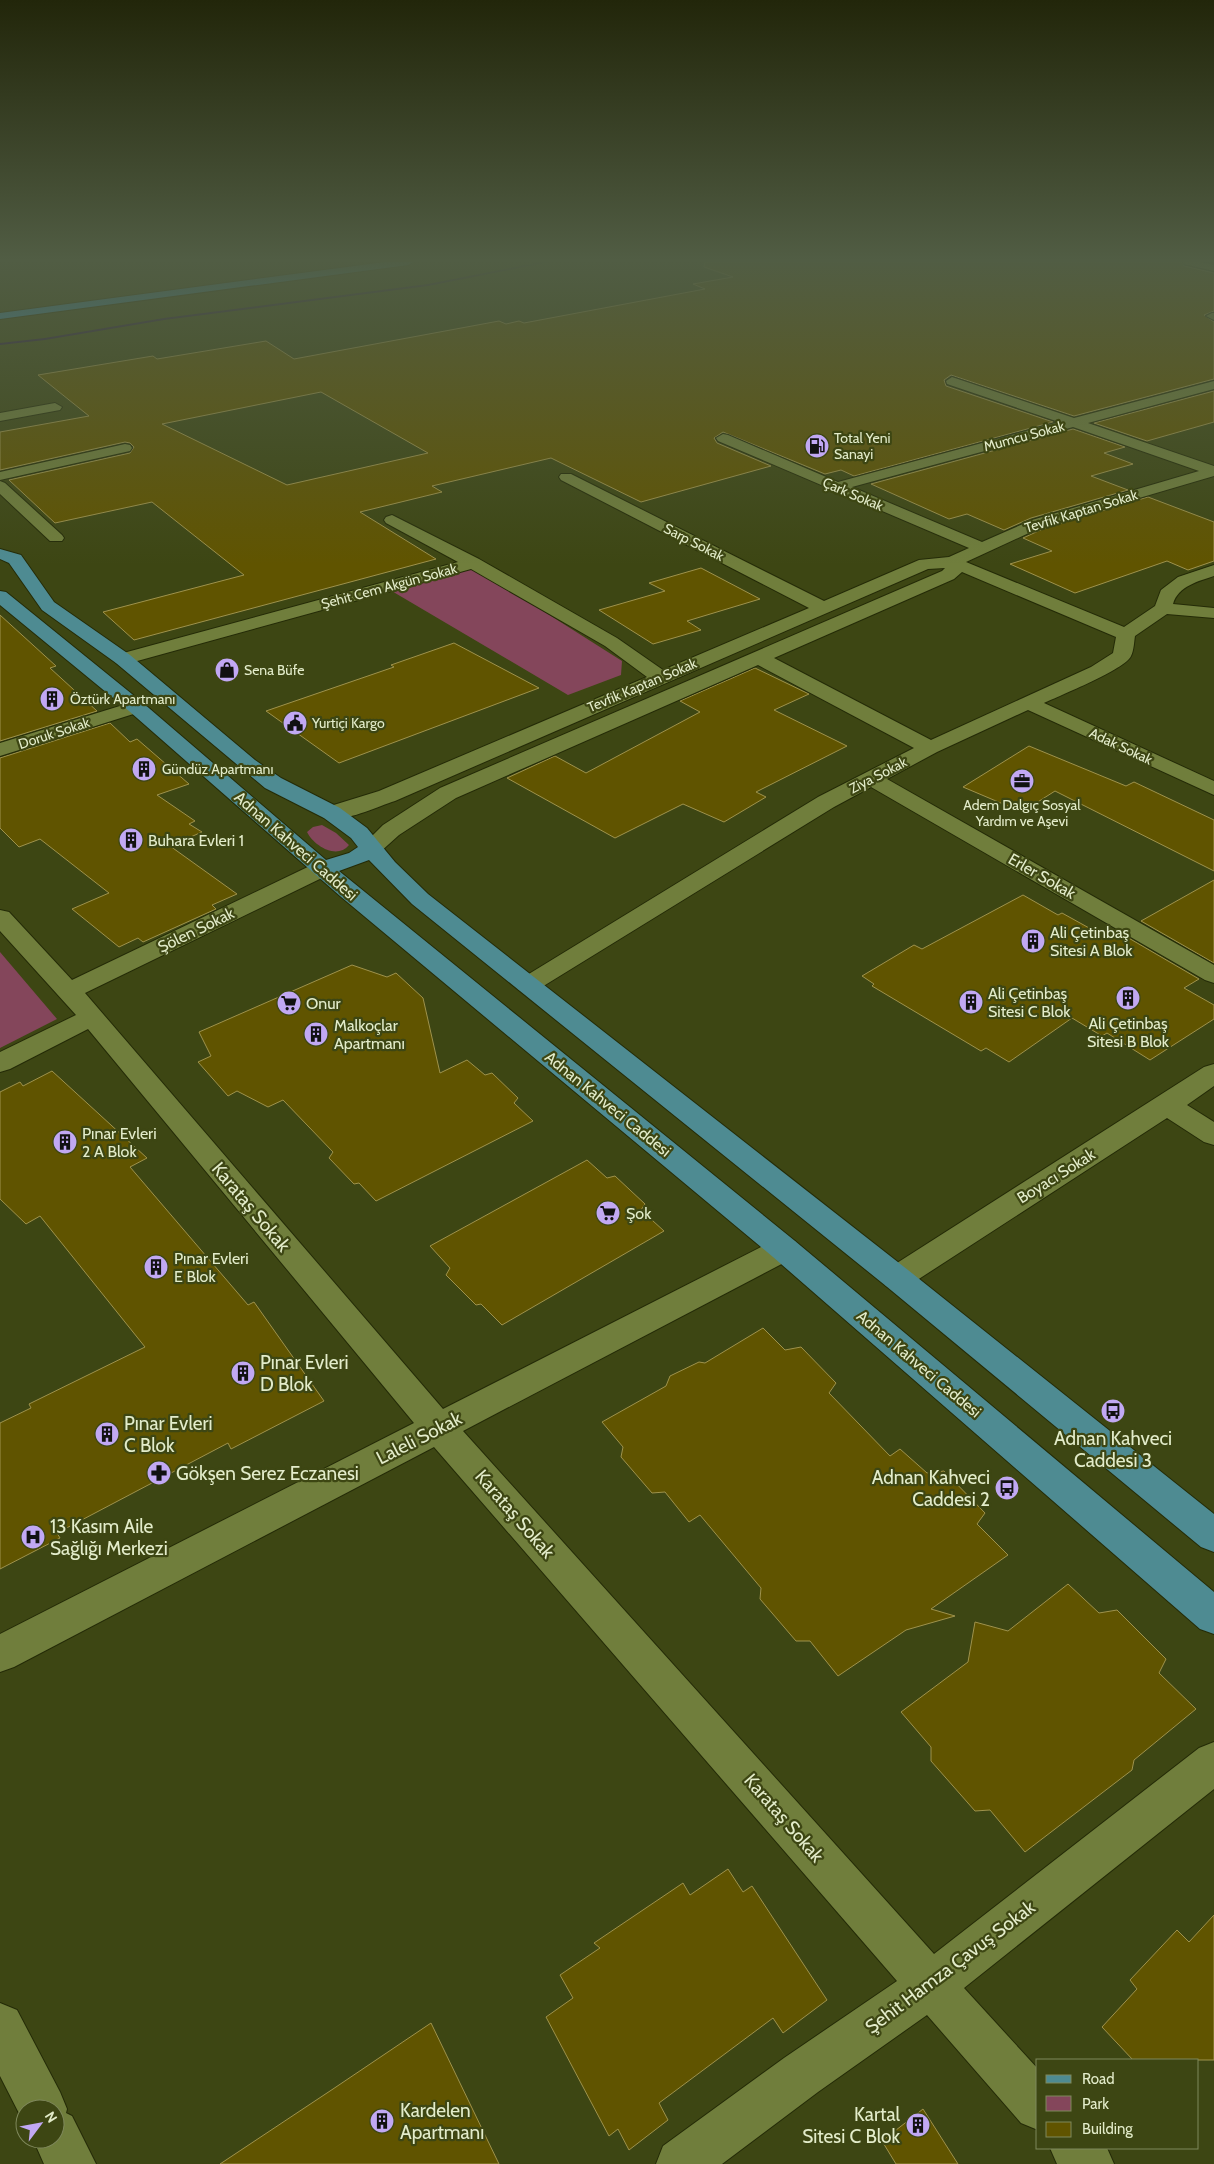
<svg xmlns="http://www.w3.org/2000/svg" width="1214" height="2164" viewBox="0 0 1214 2164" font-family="Cabin,sans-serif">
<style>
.green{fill:#84465b}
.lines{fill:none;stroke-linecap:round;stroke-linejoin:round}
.stream{fill:#2a1448;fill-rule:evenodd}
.building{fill:#605400;stroke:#9e924c;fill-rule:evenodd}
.minor-casing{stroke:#242b07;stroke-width:2}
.major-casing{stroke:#242b07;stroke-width:2}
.highway-casing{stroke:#242b07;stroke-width:2}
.minor{fill:#707e3c;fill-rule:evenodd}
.major{fill:#4e8b92;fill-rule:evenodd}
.highway{fill:#3794cc;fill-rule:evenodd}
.labels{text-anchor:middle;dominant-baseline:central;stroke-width:4.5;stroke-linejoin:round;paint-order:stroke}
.far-street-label{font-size:14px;fill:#e3ecca;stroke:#3d4613}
.far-poi-label{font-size:14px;fill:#e3ecca;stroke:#3d4613;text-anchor:start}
.poi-label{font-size:16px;fill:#e3ecca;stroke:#3d4613;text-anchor:start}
.street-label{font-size:16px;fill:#e3ecca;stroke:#3d4613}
.near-street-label{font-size:19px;fill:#e3ecca;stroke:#3d4613}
.near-poi-label{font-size:19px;fill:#e3ecca;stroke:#3d4613;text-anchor:start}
</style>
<rect width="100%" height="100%" fill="#3d4613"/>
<!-- green -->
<path class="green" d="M472 566 622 661 621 675 568 695 390 590Z
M322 825 336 833 349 845C337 860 314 846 307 832L313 827Z
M0 952 57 1019 0 1048Z"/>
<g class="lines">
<!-- stream -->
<path class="stream" d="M541 262H549L428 286 164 320 45 340 0 345V343L45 338 164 318 428 284Z"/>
</g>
<!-- building -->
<path class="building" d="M705 262H1181L1184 266 1214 273V311L1204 315 1214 322V379L1074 416 951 375 944 380 946 386 1053 422 854 476 841 470 825 474 723 432 714 438 717 443 771 466 641 502 551 458 432 486 442 492 360 512 436 559 134 640 103 612 244 575 152 502 55 523 9 480 130 453 134 447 130 443 125 442 0 470V432L89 416 38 375 153 356 157 359 266 341 294 359 499 321 506 324 519 321 524 323 705 289 693 284 733 277 704 267ZM321 392 428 453 287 485 162 424Z
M1214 391V422L1147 441 1094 423Z
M1073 429 1125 447 1104 453 1133 464 1091 476 1128 490 1031 518 1004 530 967 514 949 519 871 484Z
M1148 497 1214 522V561L1188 570 1167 561 1075 593 1010 564 1052 551 1023 538 1045 528Z
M701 568 760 599 687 621 701 630 653 644 599 610 665 591 649 583Z
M0 615 56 666 50 668 97 711 0 741Z
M454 643 539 688 339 763 266 711 394 667 391 665Z
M755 668 809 694 774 710 847 746 756 792 766 797 724 822 683 804 615 838 507 778 555 756 586 773 700 712 680 701Z
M110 723 130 742 137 739 189 784 157 795 195 821 189 824 202 832 170 846 237 894 212 905 216 909 143 942 138 938 119 947 72 909 109 893 40 839 19 847 0 828V758Z
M1029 746 1126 786 1134 782 1214 820V871L1055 791 1022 812 963 787Z
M1214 880V963L1141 921Z
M1023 895 1058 915 1062 913 1109 939 1120 933 1199 979 1184 988 1214 1005V1019L1150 1060 1107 1033 1102 1036 1072 1018 1009 1062 986 1048 981 1051 872 986 874 984 862 976 914 945 922 949Z
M352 965 387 977 396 973 423 998 440 1073 467 1060 485 1075 492 1073 518 1098 514 1103 533 1121 376 1201 359 1183 354 1184 329 1158 333 1152 283 1100 268 1107 237 1091 228 1096 198 1062 211 1056 199 1032Z
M52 1071 147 1158 130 1167 248 1305 254 1302 324 1401 231 1449 228 1443 57 1533 60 1538 0 1569V1423L31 1408 29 1404 145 1347 40 1216 26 1224 0 1199V1092L20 1082 23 1086Z
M587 1160 607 1178 615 1176 645 1204 641 1210 664 1231 502 1325 481 1304 476 1305 446 1275 450 1268 430 1246Z
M763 1328 785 1350 801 1347 836 1383 829 1393 890 1456 900 1449 927 1473 944 1471 985 1513 977 1524 1008 1555 931 1609 955 1616 906 1630 838 1676 810 1641H796L760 1599 761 1588 700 1515 689 1522 665 1492 652 1493 621 1457 623 1447 602 1422 666 1386 670 1376 699 1362 705 1363Z
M1068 1584 1099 1613 1117 1610 1166 1659 1159 1673 1196 1709 1134 1760 1132 1770 1025 1852 990 1810 975 1811 931 1761V1747L901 1712 968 1662 975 1622 1008 1631Z
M728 1869 743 1892 752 1886 827 2000 783 2033 773 2018 659 2103 668 2120 629 2150 618 2129 609 2136 546 2017 573 1998 560 1975 600 1948 594 1943 683 1883 690 1895Z
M1214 1915V2060H1133L1102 2027 1137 1989 1130 1980 1177 1930 1189 1942Z
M431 2023 499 2164H220L333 2089Z
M923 2109 958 2164H896L882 2141Z"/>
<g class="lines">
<defs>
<path id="minor" d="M1183 262H1201L1214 265V271L1184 264Z
M1212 313H1214V320L1206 316Z
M952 377 1074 418 1214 381V389L1088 423 1214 466V476L1044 526 966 562 1124 627 1155 606 1161 590 1178 577 1214 565V576C1199 581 1178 586 1173 604L1214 608V618L1167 614 1135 636C1134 642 1134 650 1131 656 1126 669 1059 696 1044 703L1214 781V795L1028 710 937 752 887 779 1214 965V983L1205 980 871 787 834 807 537 990 528 993 519 990 515 985 519 980 818 797 914 748 758 665 456 798 399 835 379 853 371 855 363 853 360 848 383 825 440 788 942 571 945 568 928 569 395 801C376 807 344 823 324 818L321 813 324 808 379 791 647 677 605 646 471 569 130 663 123 665 116 663 114 659 116 655 458 562 386 523 384 520 386 517 392 515 479 559 617 638 663 670 809 608 561 480 559 477 561 474H571L824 601 919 560 949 557 969 548 718 441 716 438 723 434 728 435 838 482 1059 422 947 384 946 381ZM1073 427 1199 471 1032 520 982 542 852 487ZM962 572 1116 637 1113 653 1091 667 931 740 774 658 954 579Z
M55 403 62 407 60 410 0 421V413Z
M125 444 130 445 132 448 130 451 0 480V472Z
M0 481 5 483 62 535 64 538 62 541H50L0 494Z
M136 701 143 703 146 707 143 711 0 756V743Z
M322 862 330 864 334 869 330 874 85 993 443 1409 773 1241 784 1238 795 1241 799 1249 795 1257 463 1431 934 1954 1199 1748 1214 1742V1789L964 1988 1038 2069V2130L1021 2123 927 2015 818 2092 722 2164H656L663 2146 784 2058 897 1981 434 1447 14 1667 0 1672V1634L414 1423 88 1029 10 1069 0 1072V1052L76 1015 0 931V910L9 912 72 980 314 864Z
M1214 1064V1086L1187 1105 1214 1122V1145L1204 1142 1167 1118 908 1286 897 1290 886 1286 881 1278 886 1270 1204 1067Z
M0 2003 17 2010 60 2092 67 2109 66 2113 72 2116 96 2164H44L33 2139H55V2109H25V2125L0 2076Z
M1050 2148H1107L1114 2164H1057Z"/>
<path id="major" d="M0 549 21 555 54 602 130 655 255 760 281 778 340 808 367 828 395 862 428 894 908 1270 1214 1514V1552L1201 1547 886 1286 412 904 369 860 339 871 795 1241 1214 1592V1634L1200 1629 773 1257 340 896 129 711 0 605V591L6 592 143 703 326 860 349 853 358 847 351 838 324 818 265 788 116 663 42 610 9 563 0 559Z"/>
<path id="highway" d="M385 262H413L408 265 0 319V313Z"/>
</defs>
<!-- minor casing -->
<use href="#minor" class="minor-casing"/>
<!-- major casing -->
<use href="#major" class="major-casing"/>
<!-- highway casing -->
<use href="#highway" class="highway-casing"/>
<!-- minor -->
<use href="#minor" class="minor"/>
<!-- major -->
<use href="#major" class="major"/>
<!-- highway -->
<use href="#highway" class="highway"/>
</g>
<!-- sky -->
<linearGradient id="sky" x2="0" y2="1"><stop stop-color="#22260a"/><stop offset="0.46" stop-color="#515d44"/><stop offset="1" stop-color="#515d44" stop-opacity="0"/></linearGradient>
<rect width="1214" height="565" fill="url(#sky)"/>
<!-- icons -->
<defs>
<symbol id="fuel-disc" viewBox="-11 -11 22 22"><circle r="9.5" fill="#c1a8f3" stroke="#3d4613"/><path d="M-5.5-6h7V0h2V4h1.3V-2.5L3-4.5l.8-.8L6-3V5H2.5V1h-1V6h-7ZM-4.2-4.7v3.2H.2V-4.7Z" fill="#111"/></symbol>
<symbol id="shop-disc" viewBox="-11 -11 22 22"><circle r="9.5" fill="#c1a8f3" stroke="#3d4613"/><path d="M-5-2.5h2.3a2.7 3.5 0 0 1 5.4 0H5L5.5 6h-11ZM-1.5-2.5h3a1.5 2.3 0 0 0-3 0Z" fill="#111"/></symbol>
<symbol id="building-disc" viewBox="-11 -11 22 22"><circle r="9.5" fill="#c1a8f3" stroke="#3d4613"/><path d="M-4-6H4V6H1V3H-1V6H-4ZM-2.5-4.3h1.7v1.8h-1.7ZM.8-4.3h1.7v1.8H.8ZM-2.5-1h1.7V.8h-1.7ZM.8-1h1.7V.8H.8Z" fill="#111"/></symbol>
<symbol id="civic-disc" viewBox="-11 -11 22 22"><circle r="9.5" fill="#c1a8f3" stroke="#3d4613"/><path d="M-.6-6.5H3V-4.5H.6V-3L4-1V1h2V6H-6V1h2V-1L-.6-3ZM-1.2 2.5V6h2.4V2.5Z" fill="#111"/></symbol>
<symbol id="office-disc" viewBox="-11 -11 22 22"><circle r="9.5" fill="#c1a8f3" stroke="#3d4613"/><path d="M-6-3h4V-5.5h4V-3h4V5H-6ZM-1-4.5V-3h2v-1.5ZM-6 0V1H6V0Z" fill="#111"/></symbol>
<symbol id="supermarket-disc" viewBox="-11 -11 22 22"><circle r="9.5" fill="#c1a8f3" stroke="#3d4613"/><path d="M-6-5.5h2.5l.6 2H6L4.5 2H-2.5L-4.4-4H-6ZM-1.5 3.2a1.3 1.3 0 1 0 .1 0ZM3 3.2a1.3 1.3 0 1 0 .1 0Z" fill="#111"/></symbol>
<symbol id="bus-disc" viewBox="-11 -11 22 22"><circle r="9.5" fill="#c1a8f3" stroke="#3d4613"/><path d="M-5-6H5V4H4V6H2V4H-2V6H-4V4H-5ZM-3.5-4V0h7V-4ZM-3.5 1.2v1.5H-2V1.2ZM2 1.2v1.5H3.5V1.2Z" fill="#111"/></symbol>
<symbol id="pharmacy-disc" viewBox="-11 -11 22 22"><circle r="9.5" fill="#c1a8f3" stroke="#3d4613"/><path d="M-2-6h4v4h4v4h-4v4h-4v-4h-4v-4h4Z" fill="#111"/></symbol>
<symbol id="hospital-disc" viewBox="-11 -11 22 22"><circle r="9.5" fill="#c1a8f3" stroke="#3d4613"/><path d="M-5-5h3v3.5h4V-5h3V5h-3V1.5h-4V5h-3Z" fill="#111"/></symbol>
</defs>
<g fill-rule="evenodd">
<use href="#fuel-disc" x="803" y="432" width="28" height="28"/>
<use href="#shop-disc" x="213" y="656" width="28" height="28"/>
<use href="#building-disc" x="38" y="685" width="28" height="28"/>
<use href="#civic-disc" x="281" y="709" width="28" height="28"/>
<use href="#building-disc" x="130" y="755" width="28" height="28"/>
<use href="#office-disc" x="1008" y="767" width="28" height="28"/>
<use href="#building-disc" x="117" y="826" width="28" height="28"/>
<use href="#building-disc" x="1019" y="927" width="28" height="28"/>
<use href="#building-disc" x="1114" y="984" width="28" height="28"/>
<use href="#building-disc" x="957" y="988" width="28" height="28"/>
<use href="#supermarket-disc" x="275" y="989" width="28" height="28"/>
<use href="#building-disc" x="302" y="1020" width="28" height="28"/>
<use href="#building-disc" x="51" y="1128" width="28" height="28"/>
<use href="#supermarket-disc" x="594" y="1199" width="28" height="28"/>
<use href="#building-disc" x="142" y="1253" width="28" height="28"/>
<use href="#building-disc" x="229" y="1359" width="28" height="28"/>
<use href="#bus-disc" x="1099" y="1397" width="28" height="28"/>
<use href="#building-disc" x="93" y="1420" width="28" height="28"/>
<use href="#pharmacy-disc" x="145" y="1459" width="28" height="28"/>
<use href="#bus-disc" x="993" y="1474" width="28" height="28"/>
<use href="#hospital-disc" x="19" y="1523" width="28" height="28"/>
<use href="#building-disc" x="368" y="2107" width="28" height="28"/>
<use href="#building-disc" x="904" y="2111" width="28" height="28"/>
</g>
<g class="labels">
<!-- far-street labels -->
<g class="far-street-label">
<text transform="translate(1024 436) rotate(-15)">Mumcu Sokak</text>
<text transform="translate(853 494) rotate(23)">Çark Sokak</text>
<text transform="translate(1081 511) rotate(-17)">Tevfik Kaptan Sokak</text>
<text transform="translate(694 542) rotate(27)">Sarp Sokak</text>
<text transform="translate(389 586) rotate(-15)">Şehit Cem Akgün Sokak</text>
<text transform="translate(642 685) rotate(-23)">Tevfik Kaptan Sokak</text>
<text transform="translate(54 733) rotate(-18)">Doruk Sokak</text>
<text transform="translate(1121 746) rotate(25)">Adak Sokak</text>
<text transform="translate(878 775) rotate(-27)">Ziya Sokak</text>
</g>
<!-- far-poi labels -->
<g class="far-poi-label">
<text x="834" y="438">Total Yeni<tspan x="834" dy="16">Sanayi</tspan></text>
<text x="244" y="670">Sena Büfe</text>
<text x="70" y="699">Öztürk Apartmanı</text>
<text x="312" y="723">Yurtiçi Kargo</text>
<text x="162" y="769">Gündüz Apartmanı</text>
<text x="1022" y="805" text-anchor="middle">Adem Dalgıç Sosyal<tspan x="1022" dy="16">Yardım ve Aşevi</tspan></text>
</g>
<!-- poi labels -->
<g class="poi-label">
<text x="148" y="840">Buhara Evleri 1</text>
<text x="1050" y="932">Ali Çetinbaş<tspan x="1050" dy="18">Sitesi A Blok</tspan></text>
<text x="988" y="993">Ali Çetinbaş<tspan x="988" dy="18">Sitesi C Blok</tspan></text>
<text x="306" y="1003">Onur</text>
<text x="1128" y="1023" text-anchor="middle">Ali Çetinbaş<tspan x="1128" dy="18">Sitesi B Blok</tspan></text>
<text x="334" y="1025">Malkoçlar<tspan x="334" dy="18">Apartmanı</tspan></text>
<text x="82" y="1133">Pınar Evleri<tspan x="82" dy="18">2 A Blok</tspan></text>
<text x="626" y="1213">Şok</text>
<text x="174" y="1258">Pınar Evleri<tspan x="174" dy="18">E Blok</tspan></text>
</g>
<!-- street labels -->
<g class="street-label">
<text transform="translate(296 846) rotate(41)">Adnan Kahveci Caddesi</text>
<text transform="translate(1042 876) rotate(30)">Erler Sokak</text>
<text transform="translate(196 930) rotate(-26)">Şölen Sokak</text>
<text transform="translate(608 1104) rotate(39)">Adnan Kahveci Caddesi</text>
<text transform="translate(1056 1176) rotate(-32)">Boyacı Sokak</text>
<text transform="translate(919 1364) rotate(40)">Adnan Kahveci Caddesi</text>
</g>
<!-- near-street labels -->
<g class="near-street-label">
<text transform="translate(251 1207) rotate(50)">Karataş Sokak</text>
<text transform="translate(419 1438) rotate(-27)">Laleli Sokak</text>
<text transform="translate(515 1514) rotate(49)">Karataş Sokak</text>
<text transform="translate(784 1818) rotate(49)">Karataş Sokak</text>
<text transform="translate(950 1967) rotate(-37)">Şehit Hamza Çavuş Sokak</text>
</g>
<!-- near-poi labels -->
<g class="near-poi-label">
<text x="260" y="1362">Pınar Evleri<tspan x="260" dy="22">D Blok</tspan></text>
<text x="124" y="1423">Pınar Evleri<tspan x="124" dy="22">C Blok</tspan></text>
<text x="1113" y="1438" text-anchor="middle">Adnan Kahveci<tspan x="1113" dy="22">Caddesi 3</tspan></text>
<text x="176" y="1473">Gökşen Serez Eczanesi</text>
<text x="990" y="1477" text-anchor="end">Adnan Kahveci<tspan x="990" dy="22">Caddesi 2</tspan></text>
<text x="50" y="1526">13 Kasım Aile<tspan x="50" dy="22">Sağlığı Merkezi</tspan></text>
<text x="400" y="2110">Kardelen<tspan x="400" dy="22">Apartmanı</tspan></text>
<text x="900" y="2114" text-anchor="end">Kartal<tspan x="900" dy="22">Sitesi C Blok</tspan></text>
</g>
</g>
<!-- legend -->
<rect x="1036" y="2059" width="162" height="90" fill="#3d4613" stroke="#7f885c"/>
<rect x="1046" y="2075" width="25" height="8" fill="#4e8b92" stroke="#7f885c"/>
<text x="1082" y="2084" font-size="15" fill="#e3ecca">Road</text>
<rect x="1046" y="2096" width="25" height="15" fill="#84465b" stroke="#7f885c"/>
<text x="1082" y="2109" font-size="15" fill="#e3ecca">Park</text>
<rect x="1046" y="2122" width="25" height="15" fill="#605400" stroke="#7f885c"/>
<text x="1082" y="2134" font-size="15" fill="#e3ecca">Building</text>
<!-- north arrow -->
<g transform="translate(40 2124) rotate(58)"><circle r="24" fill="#3d4613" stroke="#7f885c"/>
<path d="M0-4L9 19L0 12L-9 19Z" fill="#c1a8f3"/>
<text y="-8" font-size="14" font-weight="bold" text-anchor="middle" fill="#e3ecca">N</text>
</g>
</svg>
